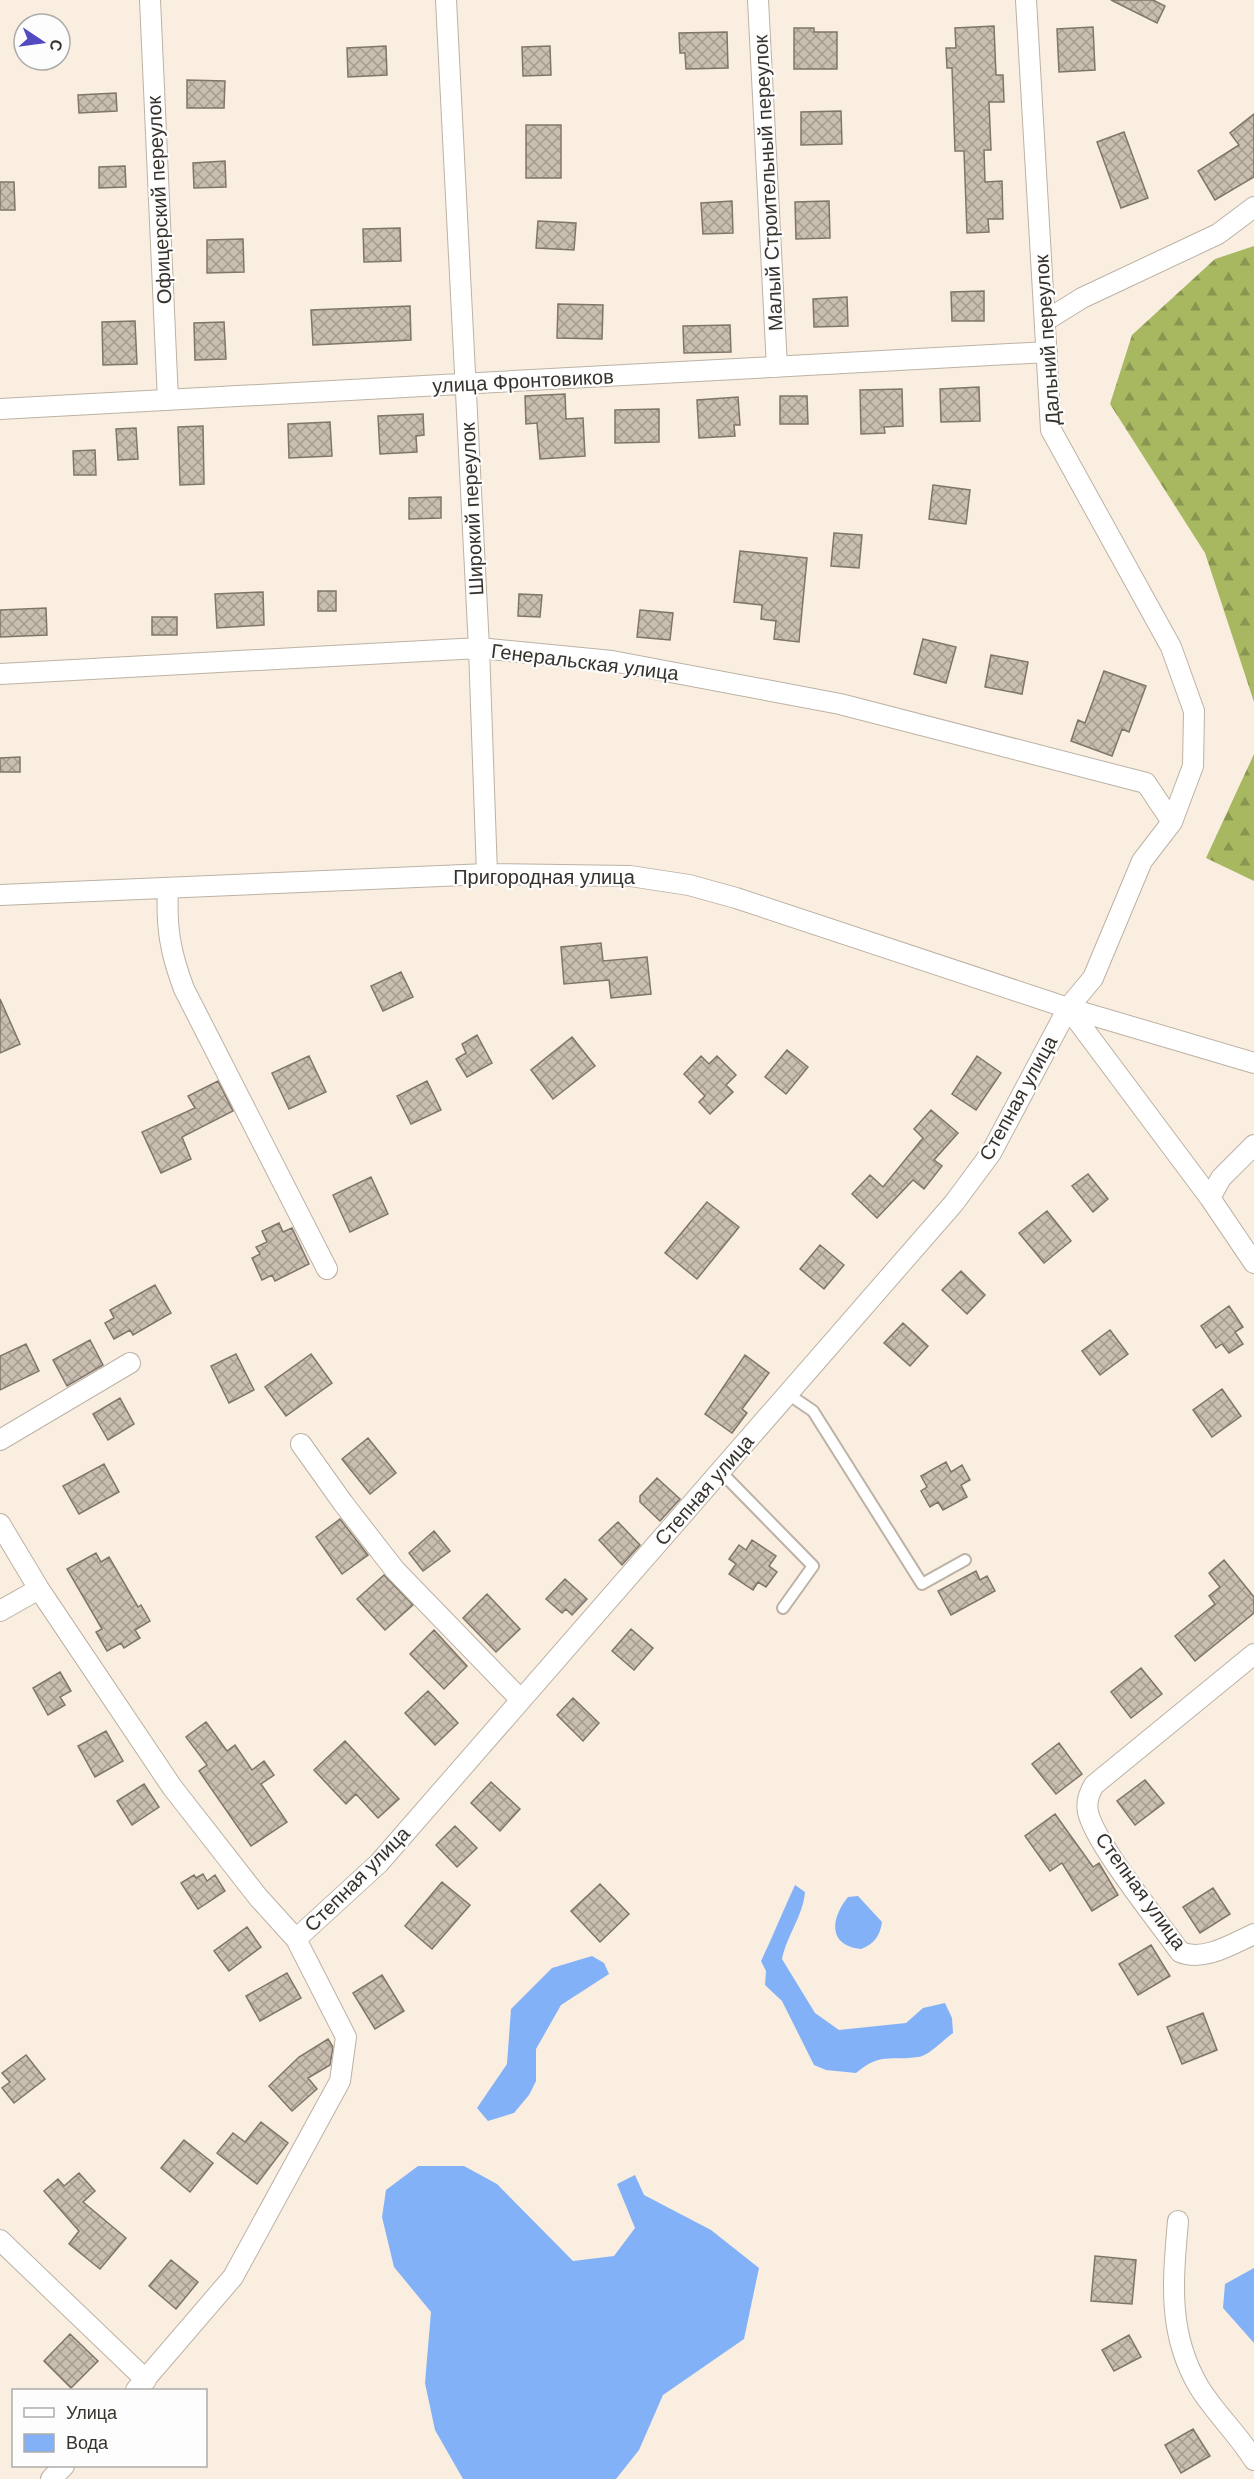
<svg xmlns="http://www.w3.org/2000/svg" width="1254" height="2479" viewBox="0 0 1254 2479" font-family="Arial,sans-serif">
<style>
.forest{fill:url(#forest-firs)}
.water{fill:#83b1f8}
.building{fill:url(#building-cross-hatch);stroke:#7f7569;stroke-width:1.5}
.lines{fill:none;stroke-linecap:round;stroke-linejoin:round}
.service-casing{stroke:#bcb2a5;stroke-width:14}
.minor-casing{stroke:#bcb2a5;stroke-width:22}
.service{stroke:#fff;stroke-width:10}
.minor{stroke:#fff;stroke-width:20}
.labels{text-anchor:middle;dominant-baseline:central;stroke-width:4.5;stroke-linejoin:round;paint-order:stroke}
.street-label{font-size:20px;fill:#36322c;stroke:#fdfdfd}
</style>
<defs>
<pattern id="forest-firs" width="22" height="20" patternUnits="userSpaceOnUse" patternTransform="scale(1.5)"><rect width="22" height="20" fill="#a7b861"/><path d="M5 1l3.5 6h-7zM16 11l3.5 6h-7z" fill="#899650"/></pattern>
<pattern id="building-cross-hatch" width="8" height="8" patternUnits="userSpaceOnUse" patternTransform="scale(1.5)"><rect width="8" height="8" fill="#c9beb0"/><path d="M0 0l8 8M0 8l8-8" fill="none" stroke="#a49b8f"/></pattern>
</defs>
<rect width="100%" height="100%" fill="#f9eee0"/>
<!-- forest -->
<path class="forest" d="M1254 246V702L1205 553 1110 404 1132 335 1215 259Z
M1254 754V881L1206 858Z"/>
<!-- water -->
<path class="water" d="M795 1885 805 1892C803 1916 787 1935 782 1959L815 2013 839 2030 906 2023 923 2008 945 2003 952 2018 953 2033C943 2040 929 2056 918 2057 890 2061 881 2052 856 2073L826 2070 814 2065 782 2001 765 1985 766 1971 761 1961C773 1936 783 1911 795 1885Z
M858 1896 882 1922C880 1936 874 1944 861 1949 827 1945 831 1918 848 1897Z
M592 1956 604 1963 609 1974 561 2005 536 2049V2081L529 2095 514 2113 488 2121 477 2108 507 2064 511 2009 552 1968Z
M418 2166H464L497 2184 573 2261 614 2256 635 2228 617 2184 635 2175 644 2195 711 2230 759 2268 744 2339 663 2395 639 2450 616 2479H463L435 2430 425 2383 431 2312 394 2267 382 2217 386 2190Z
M1254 2268V2343L1223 2308 1225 2284Z"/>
<!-- building -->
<path class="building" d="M1111 0H1153L1165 6 1157 23Z
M994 26 996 75H1003L1004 102H989L991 150H984L985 182 1002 181 1003 219H988L989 232 967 233 964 151H955L952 68H947L946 48H956L955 28Z
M1093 27 1095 70 1059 72 1057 29Z
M794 28H814V32H837V69H794Z
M727 32 728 68 686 69 685 53H680L679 33Z
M386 46 387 75 348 77 347 48Z
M550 46 551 75 523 76 522 47Z
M187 80 225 81 224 108H187Z
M116 93 117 111 79 113 78 95Z
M841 111 842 144 801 145V112Z
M1254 114V177L1215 200 1198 171 1239 145 1230 133Z
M526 125H561V178H526Z
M1124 132 1148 198 1121 208 1097 142Z
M225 161 226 187 194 188 193 163Z
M125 166 126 187 99 188V167Z
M0 182H14L15 210H0Z
M732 201 733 233 703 234 701 203Z
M829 201 830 238 796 239 795 202Z
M538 221 576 223 574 250 536 248Z
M400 228 401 261 364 262 363 229Z
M243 239 244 272 207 273V240Z
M984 291V321H952L951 292Z
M847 297 848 326 814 327 813 299Z
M558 304 603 305 602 339 557 338Z
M410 306 411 340 313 345 311 310Z
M135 321 137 364 103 365 102 322Z
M224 322 226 359 195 360 194 323Z
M730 325 731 352 684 353 683 326Z
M979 387 980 421 941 422 940 389Z
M902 389 903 426 884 427 885 433 861 434 860 390Z
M565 394 566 419 583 418 585 456 540 459 537 423 526 424 525 396Z
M780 396H807L808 424H780Z
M738 397 740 425H734L735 436 699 438 697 400Z
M659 409V442L615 443V410Z
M423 414 424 435 416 436 417 452 380 454 378 416Z
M330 422 332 456 289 458 288 424Z
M203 426 204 484 180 485 178 427Z
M136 428 138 459 118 460 116 429Z
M95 450 96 475H74L73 451Z
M933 485 970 490 966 524 929 519Z
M441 497V518L409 519V498Z
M834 533 862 535 859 568 831 566Z
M740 551 807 558 799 642 774 639 776 621 761 619 762 605 734 602Z
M318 591H336V611H318Z
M263 592 264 625 217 628 215 594Z
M519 594 542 595 540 617 518 616Z
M46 608 47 635 0 637V610Z
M640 610 673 613 670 640 637 637Z
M152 617H177V635H152Z
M923 639 956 647 946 683 914 674Z
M991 655 1028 662 1022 694 985 687Z
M1104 671 1146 686 1129 732 1122 729 1112 756 1071 741 1078 720 1085 723Z
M20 757V772H0V758Z
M601 943 603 961 647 957 651 994 611 998 609 980 564 984 561 947Z
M401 972 413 997 383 1011 371 986Z
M0 999 20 1044 0 1053Z
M477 1035 492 1063 467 1077 456 1059 466 1053 462 1044Z
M572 1037 595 1066 553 1099 531 1070Z
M787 1050 808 1067 786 1094 765 1077Z
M309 1056 326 1092 289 1109 272 1073Z
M701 1056 709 1064 717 1056 736 1075 726 1085 733 1092 710 1114 699 1102 705 1096 684 1074Z
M977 1056 1001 1073 976 1110 952 1094Z
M218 1081 233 1111 182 1137 191 1159 161 1173 142 1132 195 1108 188 1096Z
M427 1081 441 1110 411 1124 397 1096Z
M931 1110 958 1133 934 1160 942 1166 924 1189 913 1180 877 1218 852 1194 870 1175 883 1187 923 1138 914 1129Z
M1088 1174 1108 1199 1093 1212 1072 1186Z
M371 1177 388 1214 350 1232 333 1195Z
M707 1202 739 1227 697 1279 665 1253Z
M1047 1211 1071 1241 1044 1263 1019 1233Z
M279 1223 283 1232 292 1228 309 1264 275 1281 272 1275 262 1280 252 1258 260 1254 256 1247 267 1242 262 1231Z
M820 1245 844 1265 824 1289 800 1269Z
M961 1271 985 1295 967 1314 942 1290Z
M155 1285 171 1313 133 1335 130 1330 114 1339 105 1323 114 1318 110 1310Z
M1229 1306 1243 1327 1235 1332 1243 1344 1229 1353 1222 1344 1216 1348 1201 1326Z
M903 1323 928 1346 910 1366 884 1343Z
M1110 1330 1128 1354 1100 1375 1082 1351Z
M90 1340 103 1365 67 1386 53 1360Z
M26 1344 39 1371 0 1390V1356Z
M236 1354 254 1390 229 1403 211 1366Z
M311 1354 332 1383 286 1416 265 1387Z
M745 1355 769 1373 742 1409 747 1413 732 1433 705 1414Z
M1222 1389 1241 1416 1212 1437 1193 1410Z
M120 1398 134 1424 108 1440 93 1414Z
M368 1438 396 1473 370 1494 342 1459Z
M946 1462 951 1472 962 1465 970 1480 961 1485 967 1497 943 1510 938 1502 930 1507 921 1491 927 1487 921 1476Z
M104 1464 119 1492 79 1514 63 1486Z
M657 1478 680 1499 660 1521 640 1502V1496Z
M340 1519 368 1555 342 1574 316 1537Z
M618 1522 640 1545 622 1565 599 1540Z
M434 1531 450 1551 423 1571 409 1553Z
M752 1540 776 1556 769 1566 777 1572 766 1587 758 1582 753 1590 729 1574 736 1564 729 1559 739 1545 746 1550Z
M96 1553 101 1562 109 1557 138 1607 141 1605 150 1621 135 1630 140 1638 124 1648 121 1643 107 1651 96 1632 102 1629 67 1569Z
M1224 1560 1254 1597V1613L1195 1661 1175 1636 1215 1604 1209 1596 1220 1587 1209 1573Z
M976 1571 980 1580 987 1576 995 1591 951 1615 938 1591Z
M384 1575 413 1605 385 1630 357 1599Z
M565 1579 587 1599 572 1615 566 1609 562 1613 546 1599Z
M487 1594 520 1629 496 1652 463 1618Z
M631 1629 653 1648 634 1670 612 1651Z
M434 1630 467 1666 444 1689 410 1654Z
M1141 1668 1162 1694 1131 1718 1111 1692Z
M60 1672 71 1691 60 1697 65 1705 48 1715 33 1688Z
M428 1691 458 1723 435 1745 405 1713Z
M573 1698 599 1723 583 1741 557 1715Z
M206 1722 227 1751 235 1745 252 1770 264 1761 274 1775 261 1784 287 1822 251 1846 199 1771 207 1765 186 1737Z
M106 1731 123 1761 95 1777 78 1746Z
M345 1741 399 1799 378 1818 356 1794 346 1804 314 1770Z
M1059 1743 1082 1774 1056 1794 1032 1764Z
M1145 1780 1164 1803 1135 1825 1117 1801Z
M491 1782 520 1809 500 1831 471 1803Z
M144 1784 159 1807 132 1825 117 1801Z
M1055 1814 1093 1867 1099 1863 1118 1895 1092 1911 1062 1863 1050 1871 1025 1836Z
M455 1826 477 1848 457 1867 436 1845Z
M203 1874 207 1881 215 1875 225 1891 198 1909 181 1883 194 1875 196 1878Z
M442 1882 470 1905 432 1949 405 1926Z
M600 1884 629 1914 600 1942 571 1911Z
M1213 1888 1230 1914 1200 1933 1183 1907Z
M247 1927 261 1947 229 1971 214 1951Z
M1151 1945 1170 1976 1138 1995 1119 1964Z
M287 1973 301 1998 260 2021 246 1996Z
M382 1975 404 2011 375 2029 353 1993Z
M1203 2013 1217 2050 1182 2064 1167 2027Z
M328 2039 333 2047 330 2065 308 2078 317 2089 292 2111 269 2086 299 2057Z
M26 2055 45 2079 14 2103 2 2088 10 2082 2 2073Z
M261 2122 288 2143 257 2184 217 2153 233 2133 245 2142Z
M184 2140 213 2163 190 2192 161 2168Z
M79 2173 95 2191 83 2202 126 2238 100 2269 69 2244 79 2231 44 2191 58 2179 64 2186Z
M1095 2256 1136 2260 1132 2304 1091 2301Z
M171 2260 198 2282 176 2309 149 2286Z
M70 2334 98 2361 71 2388 44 2361Z
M1129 2335 1141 2357 1114 2371 1102 2350Z
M1193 2429 1210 2456 1181 2473 1165 2445Z"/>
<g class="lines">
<defs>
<path id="service" d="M788 1394 813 1411 922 1584 965 1560
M720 1471 813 1566 783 1608"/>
<path id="minor" d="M150 0 168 400
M446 0 479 648 487 874
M758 0 777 367
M1045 321 1082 298 1218 234 1254 207
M0 409 1047 352
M0 674 479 648 612 661 840 704 1146 783 1172 822
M168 888C166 927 170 952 184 989L327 1269
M0 895 487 874 630 876 689 885 736 898 1068 1008 1254 1063
M1068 1008 1210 1198 1254 1263
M1210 1198 1221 1178 1254 1145
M0 1440 130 1363
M301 1444 343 1503 395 1570 521 1700
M0 1524 39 1589 172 1787 258 1897 296 1939 346 2037 340 2081 233 2277 136 2390
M0 1611 39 1589
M1254 1654 1094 1785C1089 1794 1086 1801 1088 1812 1094 1842 1159 1922 1180 1952 1204 1962 1232 1944 1254 1934
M296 1939 379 1863 954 1203 991 1153 1068 1008 1093 978 1142 861 1172 822 1193 766 1194 711 1171 647 1051 430 1026 0
M1178 2221C1173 2280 1167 2333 1199 2387 1215 2413 1238 2434 1254 2460
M0 2240 146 2380
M51 2479 64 2466"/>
</defs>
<!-- service casing -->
<use href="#service" class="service-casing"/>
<!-- minor casing -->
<use href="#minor" class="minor-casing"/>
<!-- service -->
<use href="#service" class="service"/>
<!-- minor -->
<use href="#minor" class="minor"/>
</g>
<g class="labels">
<!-- street labels -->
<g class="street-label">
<text transform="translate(768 183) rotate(-93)">Малый Строительный переулок</text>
<text transform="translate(159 200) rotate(-93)">Офицерский переулок</text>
<text transform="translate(1047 340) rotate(-94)">Дальний переулок</text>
<text transform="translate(523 381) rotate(-3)">улица Фронтовиков</text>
<text transform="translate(472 509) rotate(-93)">Широкий переулок</text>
<text transform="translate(585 662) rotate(7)">Генеральская улица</text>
<text x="544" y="877">Пригородная улица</text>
<text transform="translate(1018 1098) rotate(-61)">Степная улица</text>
<text transform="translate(704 1490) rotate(-49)">Степная улица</text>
<text transform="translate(357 1879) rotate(-45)">Степная улица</text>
<text transform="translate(1141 1891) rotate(54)">Степная улица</text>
</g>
</g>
<!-- legend -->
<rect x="12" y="2389" width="195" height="78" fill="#fdfdfd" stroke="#adaca9" stroke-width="1.5"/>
<rect x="24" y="2408" width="30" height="9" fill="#ffffff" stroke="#adaca9" stroke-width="1.5"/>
<text x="66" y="2419" font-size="18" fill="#36322c">Улица</text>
<rect x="24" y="2434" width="30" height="18" fill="#83b1f8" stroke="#adaca9" stroke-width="1.5"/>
<text x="66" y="2449" font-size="18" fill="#36322c">Вода</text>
<!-- north arrow -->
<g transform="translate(42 42) rotate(103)"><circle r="28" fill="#fdfdfd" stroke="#adaca9" stroke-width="1.5"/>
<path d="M0-4.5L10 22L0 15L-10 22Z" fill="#534ac1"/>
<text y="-9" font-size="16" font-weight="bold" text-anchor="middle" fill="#36322c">С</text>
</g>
</svg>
